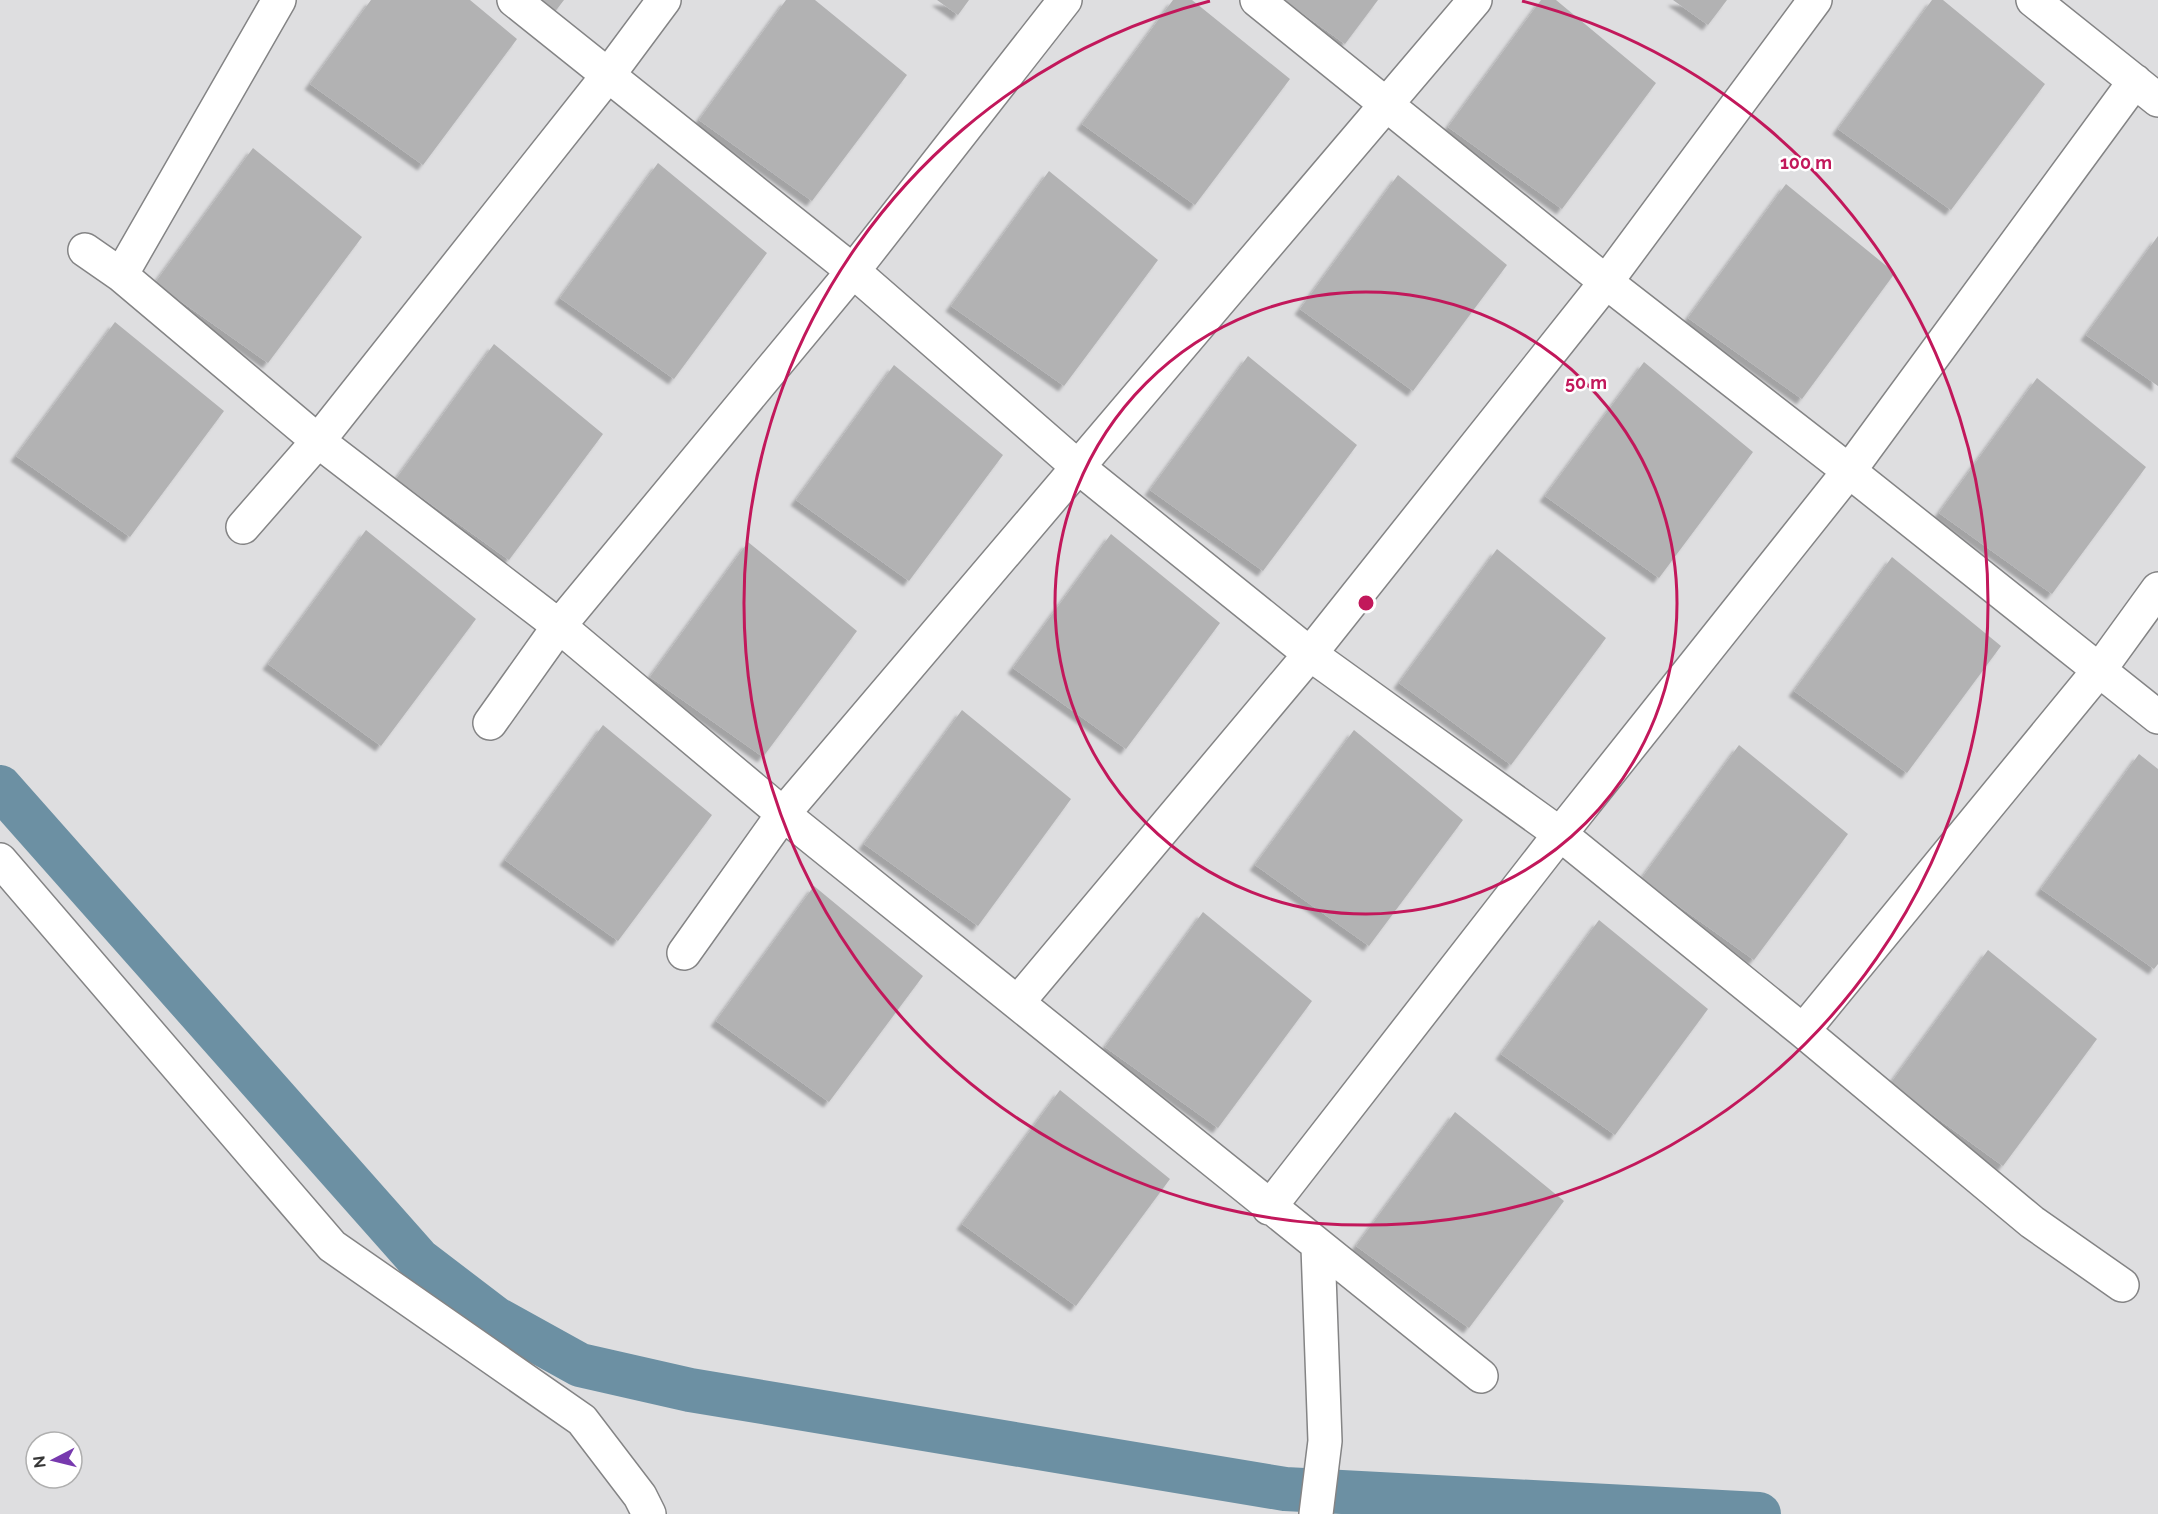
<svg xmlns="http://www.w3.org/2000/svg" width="2158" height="1514" viewBox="0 0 2158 1514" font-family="Raleway,sans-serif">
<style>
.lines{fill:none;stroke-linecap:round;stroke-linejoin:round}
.canal{stroke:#6c90a3;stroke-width:44}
.building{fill:#b2b2b3;filter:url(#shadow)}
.minor-casing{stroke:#848485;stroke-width:36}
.minor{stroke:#fff;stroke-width:33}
.ring{fill:none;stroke:#c2185b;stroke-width:3}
.centre{fill:#c2185b;stroke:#fff;stroke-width:3}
.ring-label{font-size:18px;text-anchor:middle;font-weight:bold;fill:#c2185b;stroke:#fff;stroke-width:5;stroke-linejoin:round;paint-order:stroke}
</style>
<defs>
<filter id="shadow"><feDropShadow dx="-5.5" dy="5.5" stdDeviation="1.5" flood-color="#0004"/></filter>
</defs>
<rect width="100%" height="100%" fill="#dedee0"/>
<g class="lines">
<!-- canal -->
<path class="canal" d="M0 787 419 1260 495 1318 580 1365 690 1390 1285 1489 1759 1514"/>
</g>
<!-- building -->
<path class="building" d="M371 0H470L517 39 423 165 310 84Z
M536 0H564L554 13Z
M786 0H815L907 75 812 201 699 120Z
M937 0H969L958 15Z
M1173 0H1192L1290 79 1195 205 1082 124Z
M1284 0H1378L1345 44Z
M1541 0H1556L1656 83 1562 209 1448 127Z
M1673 0H1727L1708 25Z
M1932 0H1943L2045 84 1951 210 1838 129Z
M253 148 362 237 268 363 155 283Z
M658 163 767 253 674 379 560 298Z
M1049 171 1158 260 1064 386 951 306Z
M1398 175 1507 265 1413 391 1300 309Z
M1786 184 1895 273 1802 399 1688 318Z
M2158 236V386L2086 335Z
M115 322 224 411 130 537 16 456Z
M494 344 603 434 509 560 396 479Z
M1248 356 1357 445 1263 571 1150 490Z
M1644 362 1753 452 1659 578 1545 496Z
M894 365 1003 455 909 581 796 500Z
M2037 378 2146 467 2052 594 1939 513Z
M366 530 476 619 381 746 268 664Z
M1111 534 1220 623 1126 749 1013 668Z
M748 542 857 631 763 757 650 677Z
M1497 549 1606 638 1511 765 1399 683Z
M1892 557 2001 646 1907 773 1794 691Z
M962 710 1071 799 978 926 864 844Z
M603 725 712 815 618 941 505 860Z
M1354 730 1463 820 1369 946 1255 865Z
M1739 745 1848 834 1754 960 1641 879Z
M2139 754 2158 769V964L2154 969 2041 889Z
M814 886 923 976 829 1102 716 1021Z
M1203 912 1312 1001 1218 1128 1105 1047Z
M1599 920 1708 1009 1615 1135 1501 1054Z
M1988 950 2097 1039 2003 1166 1890 1084Z
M1060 1090 1170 1179 1076 1306 962 1224Z
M1455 1112 1564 1201 1469 1328 1356 1246Z"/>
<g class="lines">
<defs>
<path id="minor" d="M514 0 853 271 1078 467 1310 654 1560 834 1803 1031 2032 1222 2122 1285
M1257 0 1606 282 1849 471 2158 717
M2033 0 2158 100
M85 250 121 275 318 441 559 626 783 814 1481 1376
M121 275 279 0
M243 527 318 441 609 74 664 0
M490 723 559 626 853 271 1065 0
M0 860 332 1246 582 1420 640 1496 649 1514
M684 953 783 814 1475 0
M1018 1002 1310 654 1606 282 1815 0
M1803 1031 2100 669 2158 589
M1269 1208 1560 834 1849 471 2135 81
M1316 1514 1325 1441 1318 1247"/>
</defs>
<!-- minor casing -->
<use href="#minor" class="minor-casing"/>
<!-- minor -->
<use href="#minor" class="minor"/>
</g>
<!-- distance rings -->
<g class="ring">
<circle cx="1366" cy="603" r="311"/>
<path d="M1522 1A622 622 0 1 1 1210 1"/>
</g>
<circle cx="1366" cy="603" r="9" class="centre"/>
<g class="ring-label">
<text x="1806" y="169">100 m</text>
<text x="1586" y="389">50 m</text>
</g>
<!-- north arrow -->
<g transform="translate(54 1460) rotate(263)"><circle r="28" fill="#ffffff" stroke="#afafaf" stroke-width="1.5"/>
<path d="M0-4.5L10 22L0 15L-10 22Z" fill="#7739ae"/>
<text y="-9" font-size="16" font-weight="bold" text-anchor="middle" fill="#373737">N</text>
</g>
</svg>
